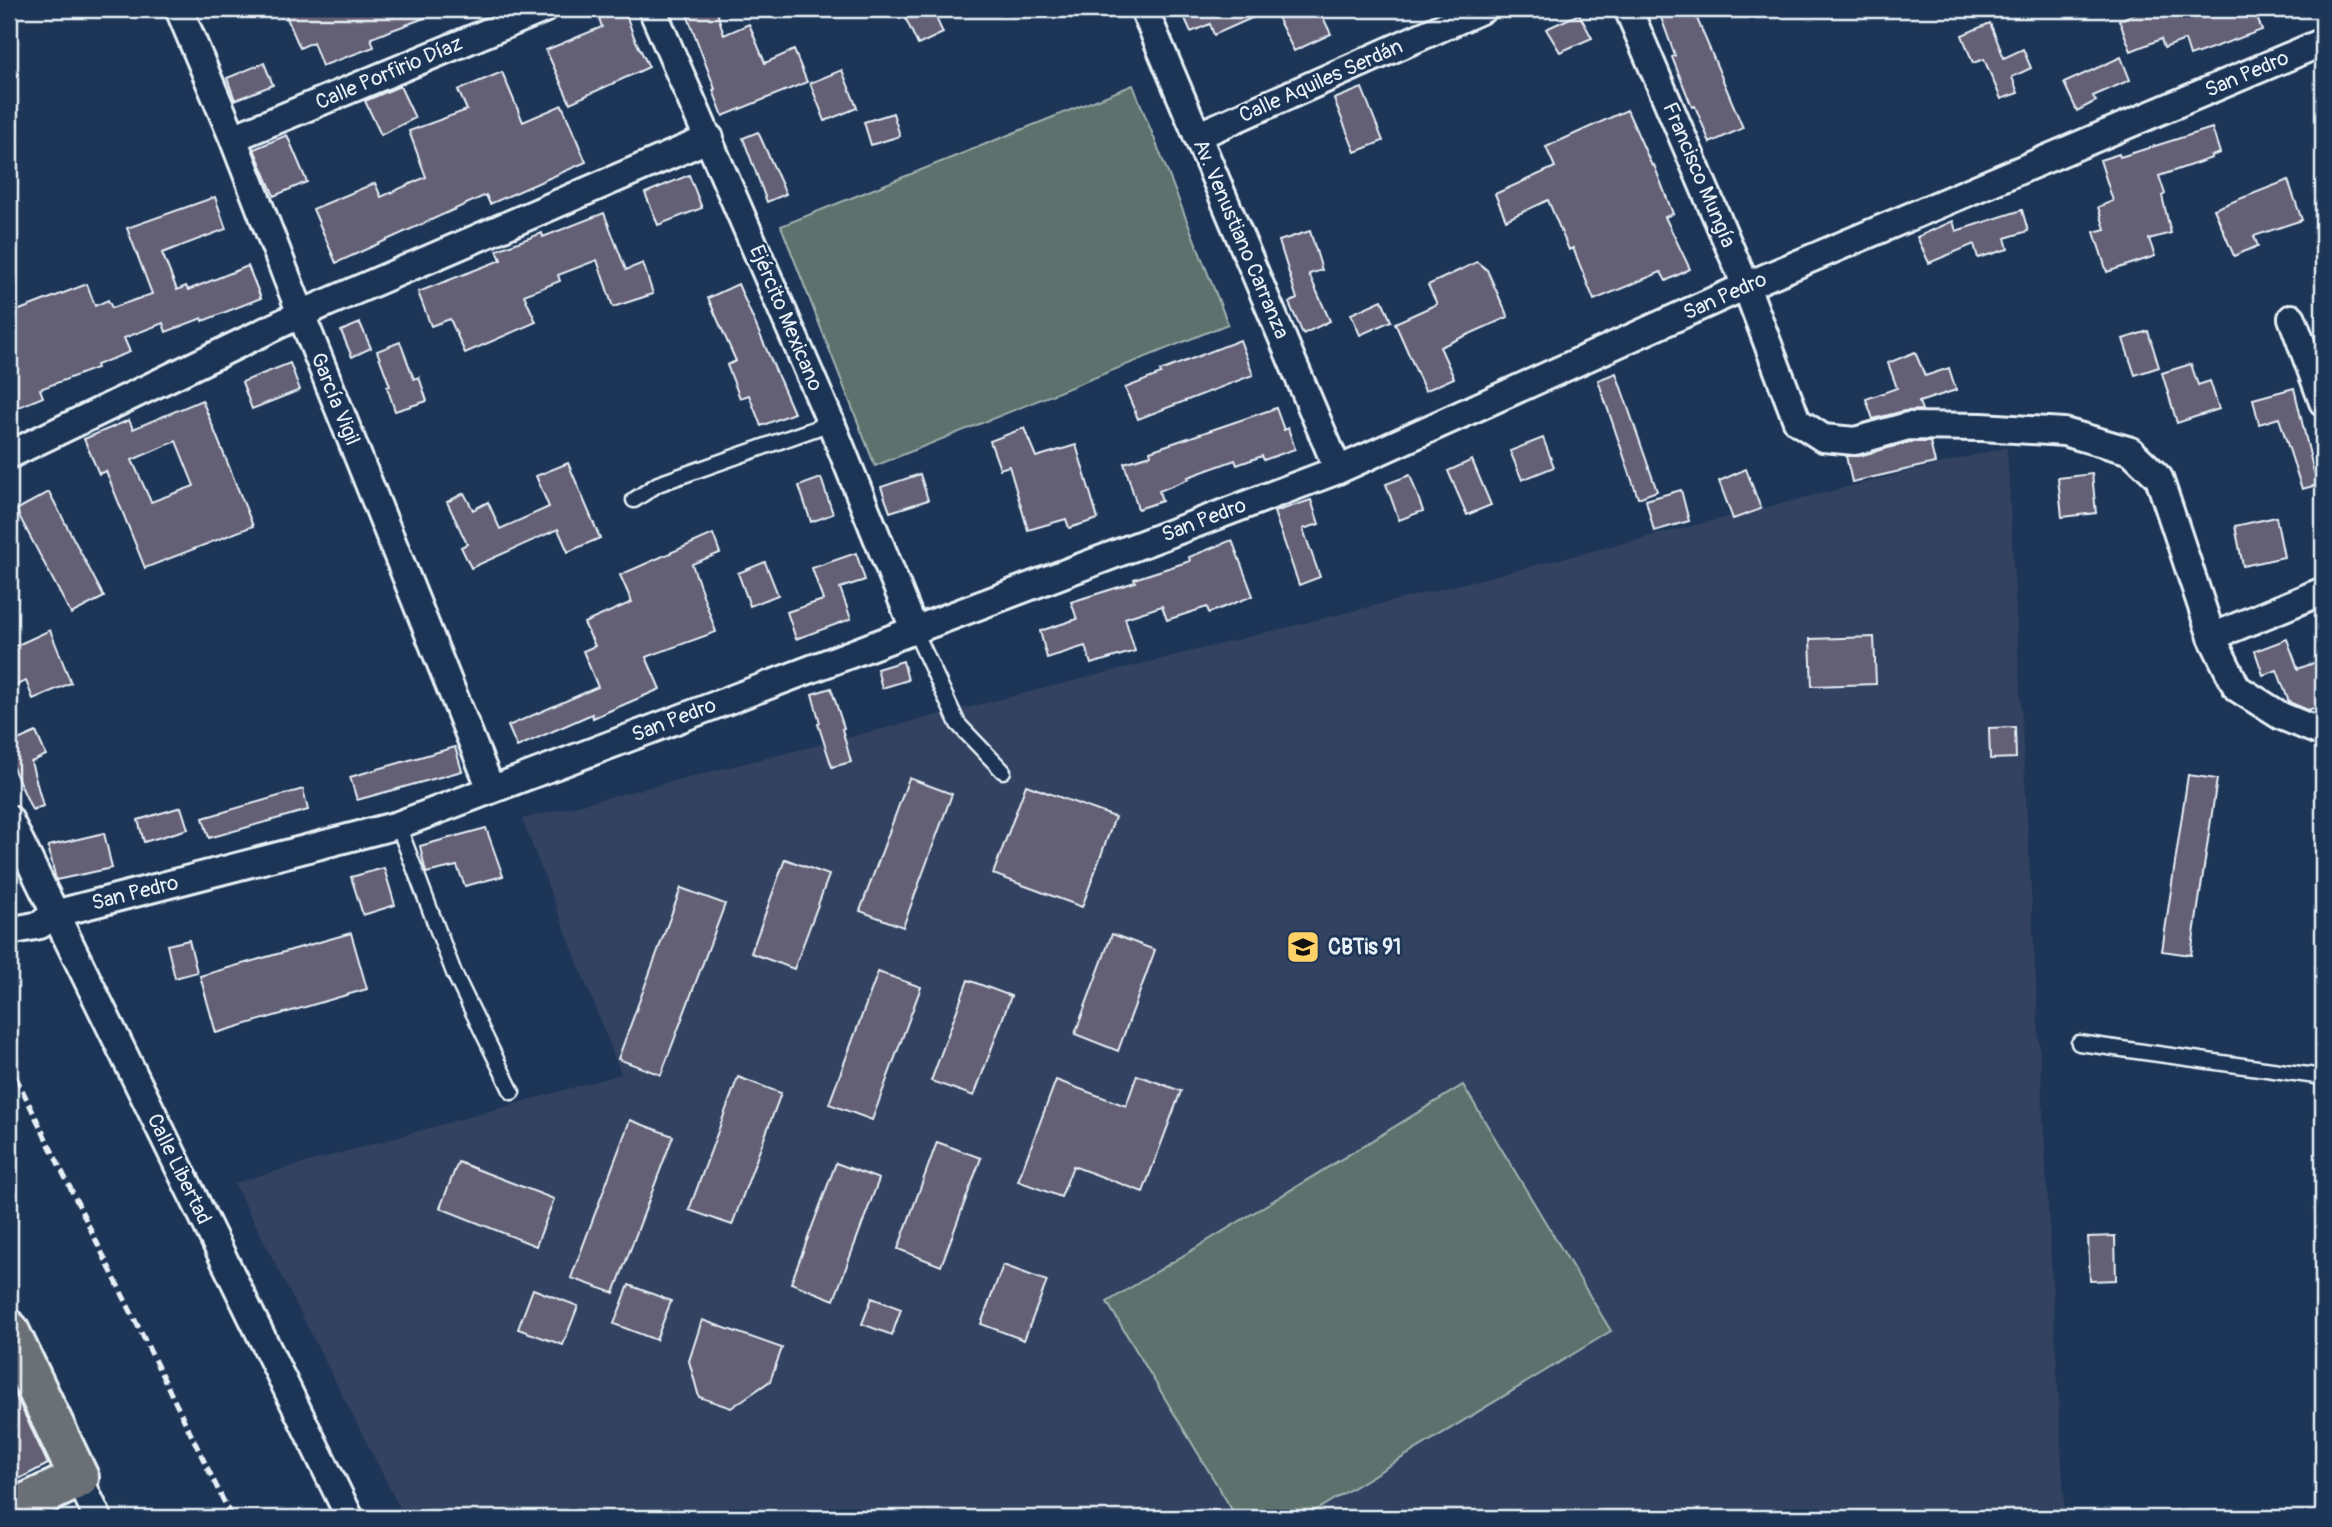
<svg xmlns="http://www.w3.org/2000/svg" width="2332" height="1527" viewBox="0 0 2332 1527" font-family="Pangolin,sans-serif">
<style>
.built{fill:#324260}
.green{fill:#5d726d;stroke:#a2b2b2;stroke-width:2}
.building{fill:#645f74;stroke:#e8f1f8;stroke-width:2;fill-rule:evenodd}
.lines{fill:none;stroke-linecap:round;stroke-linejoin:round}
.lane-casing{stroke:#e8f1f8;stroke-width:19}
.street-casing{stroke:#e8f1f8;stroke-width:32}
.primary-casing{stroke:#e8f1f8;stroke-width:44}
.lane{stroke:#1d3557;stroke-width:14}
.street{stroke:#1d3557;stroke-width:26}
.primary{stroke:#6a7074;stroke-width:38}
.rail{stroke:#e8f1f8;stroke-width:5;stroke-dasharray:10 5;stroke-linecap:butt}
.labels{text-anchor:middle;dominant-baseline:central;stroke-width:5;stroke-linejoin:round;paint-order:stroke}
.street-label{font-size:21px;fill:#e8f1f8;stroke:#1d3557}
.poi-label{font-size:21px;font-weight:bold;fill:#e8f1f8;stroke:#1d3557;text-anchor:start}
</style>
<rect width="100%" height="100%" fill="#1d3557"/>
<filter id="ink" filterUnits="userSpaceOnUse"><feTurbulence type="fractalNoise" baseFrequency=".0143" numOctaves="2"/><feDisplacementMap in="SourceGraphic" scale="14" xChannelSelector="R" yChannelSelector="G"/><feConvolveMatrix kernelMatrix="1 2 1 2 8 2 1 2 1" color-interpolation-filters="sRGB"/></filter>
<g filter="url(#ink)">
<!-- built -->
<path class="built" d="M2007 447 2065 1518H405L234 1183 621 1074 522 819Z"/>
<!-- green -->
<path class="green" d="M1133 85 1228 324 875 466 781 226Z
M1463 1085 1611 1331 1303 1518H1237L1107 1302Z"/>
<!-- building -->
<path class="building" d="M283 9H443V11L371 38 374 47 322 66 313 42 300 48Z
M596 9H624L634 37 649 67 570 103 546 50 602 27Z
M685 9H716L724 35 749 24 765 63 794 50 807 82 723 116 713 90 715 89Z
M917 9H932L943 33 918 45 904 15Z
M1196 9H1272L1214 35 1210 24 1191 32 1183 14Z
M1273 9H1319L1331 34 1294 51Z
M1658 9H1693L1743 128 1710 143 1695 106 1692 107 1672 57 1675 56Z
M2147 9H2254L2262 30 2190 56 2185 40 2164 48 2161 39 2131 51 2119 20Z
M1579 14 1592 38 1560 52 1546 29Z
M1990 23 2004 58 2023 49 2031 68 2012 77 2018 93 2001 99 1984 59 1973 63 1962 35Z
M2121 57 2130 80 2093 96 2096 101 2077 111 2064 83Z
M264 63 273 85 235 100 227 78Z
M842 70 857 108 825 121 810 83Z
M502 72 523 122 562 105 586 162 490 204 486 195 336 263 313 209 375 183 381 197 426 177 409 131 467 110 458 90Z
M400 86 415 118 381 135 365 101Z
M1362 88 1383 141 1355 152 1334 99Z
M1627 110 1652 166 1654 165 1673 214 1665 217 1690 269 1666 281 1661 272 1594 300 1573 248 1569 250 1548 200 1506 220 1495 194 1555 167 1546 147Z
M893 113 900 136 871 145 864 122Z
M2212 128 2220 153 2211 156 2212 158 2159 176 2165 194 2162 196 2171 233 2149 239 2155 256 2107 272 2094 232 2105 229 2098 207 2113 201 2100 160 2119 154 2120 157Z
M758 132 786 194 767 202 743 138Z
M287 135 307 182 274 196 254 149Z
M689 175 702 208 658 225 645 193Z
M2288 180 2302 220 2254 236 2258 246 2234 256 2214 209Z
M215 197 226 229 162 253 177 290 186 286 188 290 248 266 261 298 203 321 202 318 166 332 163 323 124 338 130 352 96 365 97 368 40 389 43 397 9 411V314L87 284 95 306 108 300 112 308 152 294 127 228Z
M2022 210 2028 231 2005 238 2008 249 1978 258 1974 244 1929 263 1917 237 1953 221 1956 231Z
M604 213 626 270 643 263 653 294 613 307 597 260 558 275 560 281 524 295 536 322 465 353 450 319 431 326 418 292 501 260 497 250 542 233 543 237Z
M1310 231 1322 270 1309 274 1330 321 1303 334 1289 303 1297 299 1279 241Z
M1477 262 1487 270 1508 317 1440 347 1454 378 1425 391 1395 323 1437 304 1428 285Z
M738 284 794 413 761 426 749 395 740 398 727 365 736 361 708 298Z
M1382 300 1391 321 1360 335 1351 314Z
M360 323 371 348 352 357 341 331Z
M2148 331 2159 367 2135 375 2123 339Z
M1240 340 1253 375 1138 419 1125 388 1161 374 1160 371Z
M400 342 414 379 419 377 427 401 395 411 387 387 390 386 377 351Z
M1915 352 1925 376 1949 368 1956 390 1919 402 1922 410 1904 411 1873 419 1866 399 1897 388 1888 363Z
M290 363 300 390 252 409 242 382Z
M2191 364 2198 385 2210 381 2219 409 2177 423 2162 373Z
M1616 373 1657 491 1638 498 1598 380Z
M2294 388 2317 485 2302 489 2279 418 2259 424 2253 399Z
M202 400 253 526 145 568 106 471 99 474 84 439 129 420 133 429ZM176 441 194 486 151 502 132 460Z
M1276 408 1284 430 1288 428 1295 449 1264 460 1262 456 1237 465 1235 460 1188 477 1189 479 1159 491 1162 501 1138 509 1124 463 1151 455 1150 451Z
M1024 428 1036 457 1076 445 1098 519 1069 528 1066 519 1028 530 1009 466 1000 469 990 441Z
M1543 438 1554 467 1522 480 1510 451Z
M1910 442H1930L1935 463 1852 482 1846 456H1859Z
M1472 460 1491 505 1467 515 1448 471Z
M568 463 600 538 568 552 558 529 471 568 461 547 467 544 447 502 464 493 473 510 488 502 500 529 549 507 536 476Z
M1746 469 1761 509 1733 519 1719 481Z
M920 474 928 500 890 512 881 487Z
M2092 474 2096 513 2062 517 2058 478Z
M1410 475 1423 511 1399 520 1386 484Z
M821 478 833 514 811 522 799 486Z
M1681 490 1689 521 1654 531 1646 500Z
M49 492 104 597 71 614 16 510Z
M1311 500 1319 524 1303 529 1320 577 1299 585 1274 512Z
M2276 517 2284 557 2243 566 2235 526Z
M713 534 720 553 692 564 716 632 646 657 660 689 593 718 592 714 517 747 508 726 598 687 583 651 595 646 584 623 632 602 620 575Z
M1232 540 1253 596 1209 613 1207 607 1167 620 1162 606 1125 618 1135 651 1091 664 1085 646 1047 658 1040 631 1077 619 1071 602 1135 582 1134 579 1190 561 1189 557Z
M856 553 865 580 840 588 851 619 796 639 787 612 823 600 812 568Z
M765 562 778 595 750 606 738 573Z
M50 630 71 683 33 699 26 681 9 688V649Z
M1874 637 1876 684 1812 686 1810 639Z
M2287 639 2298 669 2316 662 2323 683V705L2308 710 2289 702 2277 670 2263 675 2255 651Z
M903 661 908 680 882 688 877 669Z
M831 688 844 728 842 729 851 762 832 767 818 724 820 723 812 694Z
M2015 727 2016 758 1990 759 1989 728Z
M36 732 46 755 31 762 43 806 32 810 9 759V744Z
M455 747 462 771 357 800 350 777Z
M2188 775 2217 779 2191 955 2162 951Z
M909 778 952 794 903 927 860 911Z
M1026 785 1115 817 1082 907 993 874Z
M303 789 308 810 209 838 203 818Z
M181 807 188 829 144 842 138 820Z
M486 828 503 876 465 886 457 866 426 873 420 846Z
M104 833 112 868 56 880 48 846Z
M785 859 829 875 794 969 751 953Z
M384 868 395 905 363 915 351 877Z
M681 888 725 904 661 1075 618 1059Z
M351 933 367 989 216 1033 200 976Z
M1112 934 1155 950 1118 1051 1075 1034Z
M189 940 197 972 175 978 167 945Z
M878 972 921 987 872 1120 829 1104Z
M968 980 1011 996 974 1096 931 1081Z
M1137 1075 1181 1091 1143 1192 1073 1166 1061 1197 1018 1181 1056 1080 1126 1106Z
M738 1077 781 1093 732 1225 689 1210Z
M630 1120 673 1136 614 1293 571 1278Z
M937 1142 981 1158 941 1266 898 1249Z
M458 1162 554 1199 536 1246 440 1208Z
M836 1163 879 1179 834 1300 791 1283Z
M2115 1236 2116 1280 2090 1281 2088 1237Z
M1003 1265 1047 1281 1024 1340 981 1324Z
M629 1285 671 1301 656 1340 614 1324Z
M533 1289 578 1306 563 1345 518 1329Z
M872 1298 901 1309 892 1335 862 1324Z
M702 1320 782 1348 770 1381 731 1408 699 1397 689 1361Z
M9 1381 48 1464 9 1484Z"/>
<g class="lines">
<defs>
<path id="lane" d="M634 500 658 484 831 423
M914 629 958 724 1003 771
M398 825 454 973 512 1092
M2079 1043 2323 1077"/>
<path id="street" d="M179 9 233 138 301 314 491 789
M652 9 831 423 914 629
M1144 9 1338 470
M1628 9 1746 286 1797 421 1823 438 1855 441 1908 426 1982 427 2064 432 2131 451 2159 478 2212 637 2237 688 2281 716 2323 733
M1197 136 1483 9
M233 138 544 9
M2292 318 2323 402
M9 455 301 314 710 138
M2212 637 2323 591
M9 819 350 1518
M9 931 40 925 54 914 398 825 1338 470 1746 286 2323 42
M79 1478 98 1518"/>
<path id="primary" d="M9 1330 79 1478 9 1511"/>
</defs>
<!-- lane casing -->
<use href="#lane" class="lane-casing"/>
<!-- street casing -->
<use href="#street" class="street-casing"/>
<!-- primary casing -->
<use href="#primary" class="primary-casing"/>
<!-- lane -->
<use href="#lane" class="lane"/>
<!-- street -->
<use href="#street" class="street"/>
<!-- primary -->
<use href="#primary" class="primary"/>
<!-- rail -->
<path class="rail" d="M9 1063 232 1518"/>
</g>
</g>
<!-- icons -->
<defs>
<symbol id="school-square" viewBox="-11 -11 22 22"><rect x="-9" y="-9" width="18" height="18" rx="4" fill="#ffd166" stroke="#1d3557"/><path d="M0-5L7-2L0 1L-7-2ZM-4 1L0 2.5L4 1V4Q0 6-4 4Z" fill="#111"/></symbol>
</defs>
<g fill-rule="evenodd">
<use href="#school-square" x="1284" y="928" width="38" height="38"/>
</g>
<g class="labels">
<!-- street labels -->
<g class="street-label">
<text transform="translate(389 73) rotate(-23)">Calle Porfirio Díaz</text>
<text transform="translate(2247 74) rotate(-23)">San Pedro</text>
<text transform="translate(1321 81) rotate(-24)">Calle Aquiles Serdán</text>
<text transform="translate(1699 175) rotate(67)">Francisco Mungía</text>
<text transform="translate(1241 239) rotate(67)">Av. Venustiano Carranza</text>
<text transform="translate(1725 296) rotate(-24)">San Pedro</text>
<text transform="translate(786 318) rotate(67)">Ejército Mexicano</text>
<text transform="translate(335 399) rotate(68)">García Vigil</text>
<text transform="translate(1204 520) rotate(-21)">San Pedro</text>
<text transform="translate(674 720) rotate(-21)">San Pedro</text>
<text transform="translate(135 893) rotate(-14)">San Pedro</text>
<text transform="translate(179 1169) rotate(64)">Calle Libertad</text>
</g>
<!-- poi labels -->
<g class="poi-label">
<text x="1328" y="947">CBTis 91</text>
</g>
</g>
<!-- margin -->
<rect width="2332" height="1527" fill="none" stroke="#1d3557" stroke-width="35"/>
<rect x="18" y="18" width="2297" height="1492" fill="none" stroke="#e8f1f8" stroke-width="2.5" filter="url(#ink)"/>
</svg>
